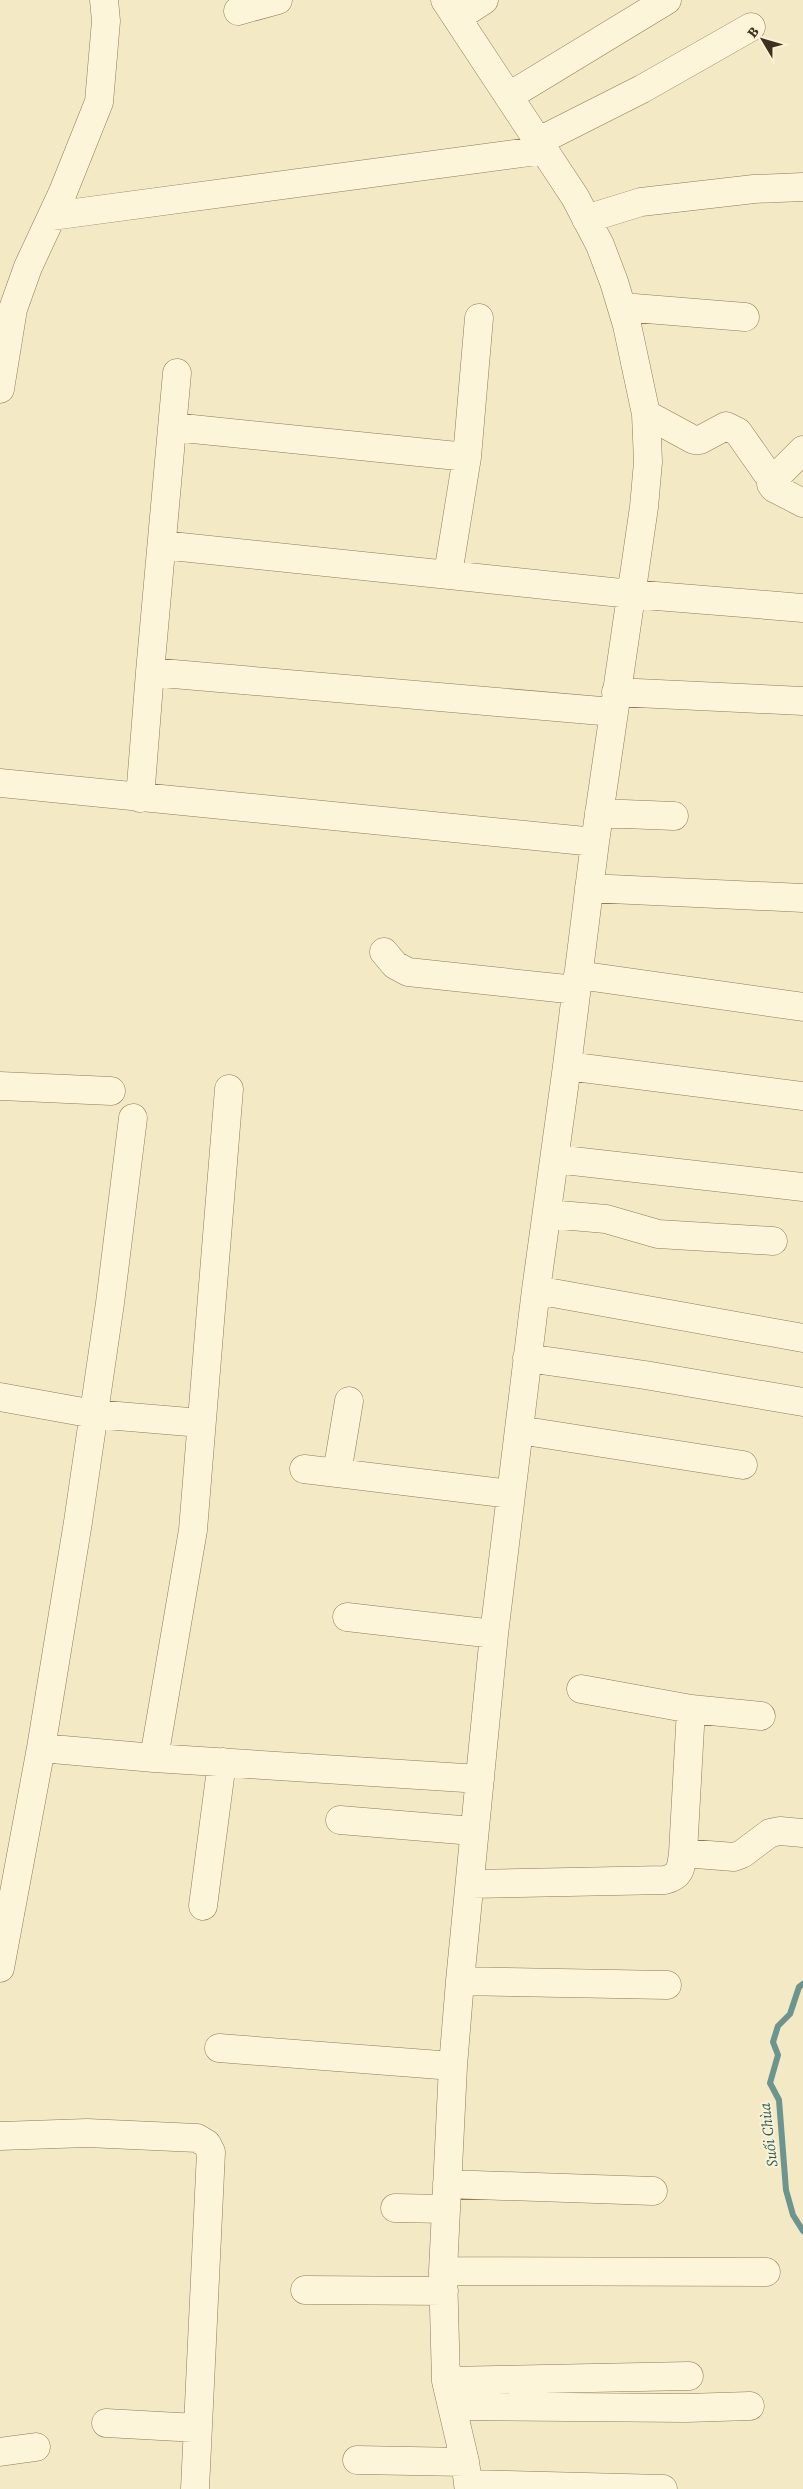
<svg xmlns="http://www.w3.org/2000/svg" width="803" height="2489" viewBox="0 0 803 2489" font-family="'Source Serif 4',serif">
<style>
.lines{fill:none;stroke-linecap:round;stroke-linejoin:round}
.stream{stroke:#6c958f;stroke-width:6}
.minor-casing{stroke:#907b58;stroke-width:29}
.minor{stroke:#fcf5d9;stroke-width:28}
.labels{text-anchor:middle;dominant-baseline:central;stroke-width:4;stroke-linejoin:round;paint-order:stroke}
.water-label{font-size:15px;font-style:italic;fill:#2c5d5f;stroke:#f9f2d5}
</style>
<rect width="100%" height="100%" fill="#f3e9c4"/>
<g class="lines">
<!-- stream -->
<path class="stream" d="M803 1984 799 1987 790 2014 778 2026 773 2042 778 2055 770 2083 779 2100 786 2190 793 2215 803 2231"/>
<defs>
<path id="minor" d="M445 0 575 197 600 245 614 282 627 325 646 414 648 462 644 507 595 842 567 1066 536 1290 494 1634 460 1981 453 2066 443 2271 446 2381 465 2462 469 2489
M238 11 278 0
M458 17 484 0
M509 96 667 0
M539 141 642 89 751 27
M52 216 544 150
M586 219 641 202 754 189 803 187
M622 307 745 317
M0 389 13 309 28 267 63 192 99 102 106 21 104 0
M646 414 694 440H700L726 426 738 432 766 472 772 477 778 475 803 450
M173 427 467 457
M772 477 771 484 774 488 803 503
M162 545 631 594 803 608
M448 574 467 457 479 318
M150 672 177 373
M616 692 803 701
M0 783 595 842
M140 798 150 672 613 712
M599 813 674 816
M589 888 803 898
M384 952 395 965 408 972 576 990
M578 975 803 1007
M567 1066 803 1096
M0 1086 111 1091
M555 1159 803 1187
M548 1214 606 1219 658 1234 773 1241
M536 1290 803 1338
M527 1358 645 1375 803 1402
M0 1397 94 1414 201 1423
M519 1430 743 1465
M304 1469 511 1494
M337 1473 349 1401
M347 1617 494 1634
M581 1689 691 1709 683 1853
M691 1709 761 1716
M41 1748 154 1758 480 1779
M154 1758 193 1530 229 1089
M340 1820 473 1831
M470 1884 665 1880C681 1876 681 1868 683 1853L734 1857 742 1854 770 1833 780 1831 803 1833
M203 1906 222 1762
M0 1968 41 1748 78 1522 110 1303 133 1118
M460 1981 667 1985
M219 2048 453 2066
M0 2136 87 2133 197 2138 207 2144 211 2152 195 2489
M447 2184 653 2191
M395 2208 446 2209
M443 2271 766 2272
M305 2290 444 2291
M446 2381 689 2376
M452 2406 686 2408 750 2406
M106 2423 197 2428
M0 2452 36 2447
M357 2460 465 2462
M468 2484 663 2489"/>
</defs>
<!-- minor casing -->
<use href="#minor" class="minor-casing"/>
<!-- minor -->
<use href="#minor" class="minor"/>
</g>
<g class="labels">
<!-- water labels -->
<g class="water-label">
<text transform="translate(768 2135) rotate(-97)">Suối Chùa</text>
</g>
</g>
<!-- north arrow -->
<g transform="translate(763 40) rotate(308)" stroke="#f9f2d5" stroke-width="4" paint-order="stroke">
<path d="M0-4L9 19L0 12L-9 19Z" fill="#3e311e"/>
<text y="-8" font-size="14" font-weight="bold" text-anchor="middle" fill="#3e311e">B</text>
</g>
</svg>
